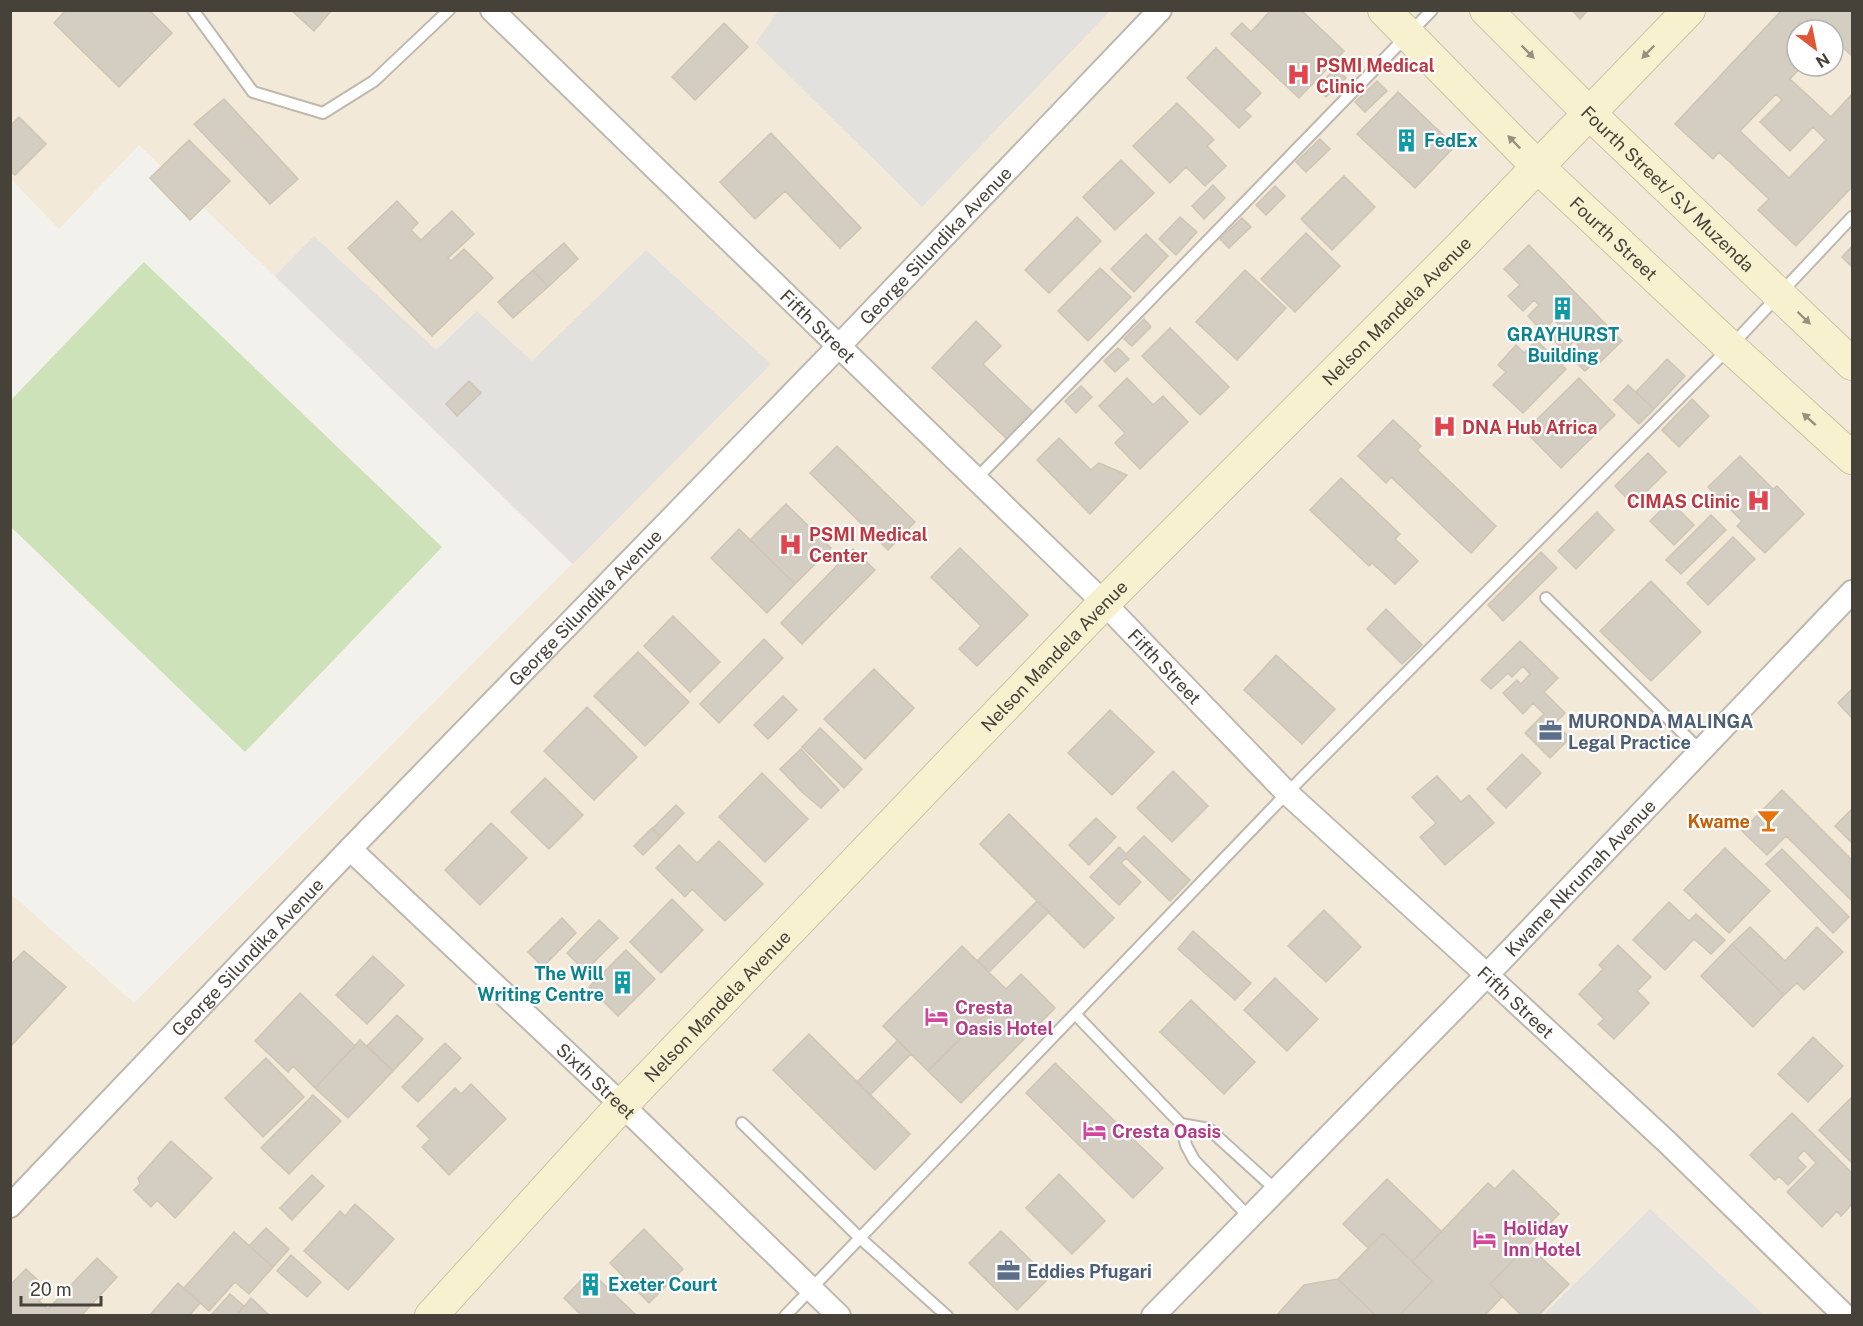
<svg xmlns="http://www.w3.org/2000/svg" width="1863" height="1326" viewBox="0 0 1863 1326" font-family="'Public Sans',sans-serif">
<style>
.commercial{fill:#f2e9d9;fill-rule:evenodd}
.green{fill:#cde2b9}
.parking{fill:#e3e1de}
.building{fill:#d4cdc1;stroke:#cec5b5;stroke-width:1.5;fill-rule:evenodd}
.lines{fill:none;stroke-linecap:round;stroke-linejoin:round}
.lane-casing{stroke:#beb9ae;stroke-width:14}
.street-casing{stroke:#beb9ae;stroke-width:26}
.secondary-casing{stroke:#cdc4a0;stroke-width:34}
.lane{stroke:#fff;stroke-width:10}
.street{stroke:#fff;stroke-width:22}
.secondary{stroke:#f8f1d0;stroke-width:32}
.oneway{fill:#97917d}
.labels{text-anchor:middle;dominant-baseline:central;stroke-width:4.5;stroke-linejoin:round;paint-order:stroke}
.health-label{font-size:18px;font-weight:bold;fill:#be3a42;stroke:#fff;text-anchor:start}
.culture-label{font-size:18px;font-weight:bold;fill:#0d838f;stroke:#fff;text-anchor:start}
.street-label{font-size:18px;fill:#474239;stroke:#fff}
.service-label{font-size:18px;font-weight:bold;fill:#4e5e75;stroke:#fff;text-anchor:start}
.food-label{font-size:18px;font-weight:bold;fill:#c56008;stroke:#fff;text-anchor:end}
.hotel-label{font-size:18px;font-weight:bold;fill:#b23c85;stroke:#fff;text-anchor:start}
</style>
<rect width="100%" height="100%" fill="#f3f1eb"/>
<!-- commercial -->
<path class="commercial" d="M11 11H1852V1315H11L10 893 134 1003 572 564 139 145 59 229 11 179ZM1797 30H1833V66H1797Z"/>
<!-- green -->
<path class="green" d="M144 262 442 547 245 752 11 527V400Z"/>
<!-- parking -->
<path class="parking" d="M778 11V10L1110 11 922 207 756 43Z
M314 236 436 350 477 311 532 361 646 250 771 364 573 564 275 276Z
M1650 1209 1764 1315H1543Z"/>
<!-- building -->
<path class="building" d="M66 10H149L172 33 119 87 54 23Z
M291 10H332L314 31Z
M1271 10H1301L1344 51 1299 98 1231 34 1242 23 1251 32Z
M1572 10H1588L1580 19Z
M1782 10H1852V56L1833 38V30H1797V66H1802L1790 79 1831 117 1852 94V187L1796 246 1758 210 1769 199 1719 152 1713 159 1675 124ZM1776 94 1782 100 1760 122 1790 151 1813 127 1826 140 1789 178 1740 131Z
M724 23 748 47 695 100 672 77Z
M1216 48 1261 93 1244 110 1251 116 1239 128 1187 78Z
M1336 68 1346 78 1326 97 1317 87Z
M1377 81 1387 91 1365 112 1355 102Z
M1398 92 1455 146 1415 188 1357 134Z
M224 99 298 179 270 204 194 124Z
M1177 103 1214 140 1207 146 1226 166 1205 186 1186 167 1170 183 1133 146Z
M19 117 46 144 15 175 10 171V126Z
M771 133 861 228 840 248 785 191 755 219 720 182Z
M1320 139 1330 149 1306 172 1296 162Z
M189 140 230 181 190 220 150 178Z
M1121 160 1154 193 1115 230 1083 197Z
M1344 176 1375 207 1332 250 1301 219Z
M1213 185 1225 198 1204 219 1192 206Z
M1275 186 1285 196 1266 215 1256 205Z
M397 201 418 223 411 230 421 240 452 211 474 234 448 258 451 261 464 249 493 278 432 336 348 248Z
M1077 217 1101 241 1049 293 1025 270Z
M1180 217 1197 232 1176 255 1159 239Z
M1242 218 1251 227 1229 248 1220 239Z
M1306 233 1340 266 1295 312 1261 279Z
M1146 234 1168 256 1134 292 1111 269Z
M564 243 578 259 548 287 533 270Z
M1529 245 1622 341 1597 365 1595 362 1585 371 1570 357 1580 347 1574 341 1564 351 1550 336 1560 326 1554 320 1542 331 1528 316 1539 305 1534 300 1523 311 1508 296 1520 285 1504 269Z
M1852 246V267L1842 257Z
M1100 268 1131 297 1088 341 1058 311Z
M533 270 548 287 513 318 498 302Z
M1245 270 1286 308 1237 360 1196 322Z
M1144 319 1151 327 1132 346 1124 339Z
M976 321 1001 346 983 364 1036 415 1010 442 932 368Z
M1170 328 1229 387 1200 415 1142 356Z
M1536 340 1566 369 1523 413 1493 385 1506 372 1498 365 1516 345 1524 353Z
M1118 348 1129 359 1115 372 1104 361Z
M1667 359 1685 376 1654 409 1636 392Z
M1127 378 1153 405 1163 396 1188 422 1140 469 1115 443 1125 433 1099 406Z
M1579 378 1615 415 1561 468 1525 431Z
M469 381 481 393 457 416 446 404Z
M1628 385 1654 409 1639 424 1614 400Z
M1081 386 1092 397 1076 413 1065 401Z
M1692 399 1709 416 1679 447 1662 430Z
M1393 420 1421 446 1417 450 1496 526 1471 553 1391 477 1386 483 1358 456Z
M1059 438 1091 470 1099 463 1127 475 1090 514 1037 460Z
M837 446 915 522 888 550 810 473Z
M1648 453 1666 472 1633 505 1615 486Z
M1740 456 1773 489 1777 486 1804 514 1765 553 1737 526 1742 521 1708 487Z
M1341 478 1400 534 1395 539 1418 561 1395 584 1372 563 1369 566 1310 510Z
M1670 501 1694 525 1674 545 1650 521Z
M786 504 831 548 795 584 750 540Z
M1597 512 1614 530 1576 569 1558 551Z
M1711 515 1726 530 1681 574 1666 560Z
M739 529 795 584 767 613 711 558Z
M1733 537 1755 559 1708 605 1687 583Z
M960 548 1028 615 977 666 959 649 981 626 931 577Z
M853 549 875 570 802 644 781 623Z
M1541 552 1557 568 1503 621 1488 605Z
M1651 581 1701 632 1651 681 1600 631Z
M1386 609 1422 645 1402 664 1367 629Z
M673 616 720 662 690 692 644 646Z
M764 639 783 658 719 723 700 704Z
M1520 641 1558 678 1544 692 1565 713 1555 723 1570 738 1550 758 1525 733 1544 714 1533 703 1523 714 1503 693 1517 680 1521 684 1530 674 1523 666 1512 677 1508 673 1491 689 1481 680Z
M638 652 689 702 645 746 594 696Z
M1276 655 1335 709 1302 744 1244 690Z
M874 669 914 708 865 759 824 719Z
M1852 689V718L1838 703Z
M783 696 797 710 768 739 754 725Z
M587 707 637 757 594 800 544 751Z
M1110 710 1154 752 1112 795 1068 753Z
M820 728 862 769 844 788 802 747Z
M801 749 839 790 821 808 802 792 780 769Z
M1522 754 1541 773 1506 808 1487 789Z
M1173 771 1208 806 1172 842 1137 808Z
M762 773 808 819 765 862 719 817Z
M1437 776 1461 802 1469 795 1494 823 1445 865 1420 837 1436 823 1412 797Z
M545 778 583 815 549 849 511 812Z
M1782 790 1852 860V901L1786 836 1767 855 1742 831Z
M676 805 684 813 661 837 652 829Z
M1852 809V843L1835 826Z
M1009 814 1114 918 1084 948 980 844Z
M1096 818 1116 837 1089 865 1069 845Z
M491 823 527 858 480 905 445 870Z
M652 828 661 837 643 855 634 846Z
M1144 836 1190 880 1170 901 1126 858 1121 863 1141 882 1119 905 1090 877 1119 847 1126 854Z
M719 841 763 884 725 921 692 889 685 897 656 868 679 845 697 863Z
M1725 848 1770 891 1729 933 1684 890Z
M1782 849 1849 917 1833 933 1766 864Z
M672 899 703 930 661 973 630 942Z
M1037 901 1049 912 989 972 977 961Z
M1669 902 1689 921 1696 914 1725 940 1711 954 1694 939 1665 970 1633 940Z
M1324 910 1361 947 1326 982 1288 946Z
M562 918 576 933 543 967 528 952Z
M599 920 618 938 585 971 567 953Z
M1750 927 1785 961 1817 927 1843 952 1804 990 1797 983 1784 995 1732 944Z
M1193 931 1251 983 1235 1000 1178 949Z
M1732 944 1784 995 1753 1027 1701 976Z
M1618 945 1651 977 1637 991 1649 1003 1614 1039 1598 1024 1604 1019 1579 994 1603 969 1599 965Z
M962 946 1006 989 1021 974 1055 1008 1027 1036 995 1005 928 1071 883 1026Z
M626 950 655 979 618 1016 589 987Z
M24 951 66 987 10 1047V965Z
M373 956 404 985 367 1024 336 995Z
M1275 978 1318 1019 1287 1051 1244 1010Z
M300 993 355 1046 315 1088 293 1066 288 1072 255 1041Z
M1191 1000 1255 1062 1224 1094 1160 1032Z
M995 1005 1027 1036 961 1103 928 1071Z
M397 1015 423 1039 393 1071 367 1046Z
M809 1034 910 1134 875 1170 773 1070Z
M1813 1037 1843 1066 1808 1102 1778 1074Z
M360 1040 393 1071 348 1118 315 1088Z
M898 1040 911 1054 870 1095 857 1082Z
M445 1043 461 1058 418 1102 402 1087Z
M266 1058 304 1097 263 1137 225 1098Z
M1055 1063 1163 1168 1133 1198 1026 1093Z
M471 1084 506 1119 449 1175 422 1147 430 1139 417 1126 455 1088 461 1094Z
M313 1095 341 1121 289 1174 261 1148Z
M1852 1097V1163L1819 1130Z
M1792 1113 1852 1173V1204L1841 1216 1837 1211 1822 1227 1787 1192 1816 1163 1804 1150 1797 1158 1806 1167 1788 1185 1779 1176 1775 1180 1750 1155Z
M171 1141 212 1178 175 1218 157 1200 151 1207 134 1190 140 1184 138 1178Z
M1513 1170 1559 1214 1490 1284 1502 1297 1484 1316H1399L1432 1281 1412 1262 1488 1183 1495 1189Z
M1059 1174 1105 1221 1072 1254 1026 1208Z
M312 1175 324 1186 292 1220 280 1208Z
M1387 1179 1441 1231 1412 1262 1383 1233 1368 1248 1343 1224Z
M355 1204 394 1239 348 1290 304 1251 340 1211 345 1216Z
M266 1228 289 1249 273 1267 249 1246Z
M644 1229 683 1269 649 1303 610 1263Z
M1001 1231 1049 1278 1017 1310 969 1263Z
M234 1232 273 1267 249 1294 235 1282 209 1311 184 1288Z
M1383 1233 1432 1281 1399 1316H1376L1338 1279Z
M1528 1245 1569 1284 1538 1316H1522L1490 1284Z
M291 1255 321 1282 307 1297 277 1271Z
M97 1258 117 1277 81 1316H10V1285L26 1269 49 1291 39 1301 48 1309Z
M590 1271 637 1316H582L564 1298Z
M1338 1279 1376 1316H1276L1304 1285Z
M178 1283 200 1303 189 1316H149Z
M230 1294 244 1306 236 1316H213L212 1314Z
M251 1298 270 1316H236Z"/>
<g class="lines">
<defs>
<path id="lane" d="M193 10 253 92 323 113 374 81 449 10
M976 479 1432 10
M1546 598 1701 751
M1075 1014 1181 1124 1209 1129 1276 1190
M742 1123 860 1238 947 1316
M1181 1124 1186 1145 1194 1160 1249 1217
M785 1316 1287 793 1730 347 1852 217"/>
<g id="street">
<path id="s1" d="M492 10 1104 603 1287 793 1487 975 1668 1143 1845 1316"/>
<path id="s2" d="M350 849 622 1105 839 1316"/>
<path id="s3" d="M10 1206 350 849 839 346 1160 10"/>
<path id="s4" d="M1153 1316 1487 975 1852 592"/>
</g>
<g id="secondary">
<path id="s5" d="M1384 10 1538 167 1730 347 1852 458"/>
<path id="s6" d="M1486 10 1589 113 1852 364"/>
<path id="s7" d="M431 1316 622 1105 1104 603 1460 247 1689 10"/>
</g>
</defs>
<!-- lane casing -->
<use href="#lane" class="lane-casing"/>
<!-- street casing -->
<use href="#street" class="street-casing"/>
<!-- secondary casing -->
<use href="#secondary" class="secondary-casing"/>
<!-- lane -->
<use href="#lane" class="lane"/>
<!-- street -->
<use href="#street" class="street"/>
<!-- secondary -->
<use href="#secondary" class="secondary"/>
</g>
<!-- one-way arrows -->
<defs><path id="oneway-solid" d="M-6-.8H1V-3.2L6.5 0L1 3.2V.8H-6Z" transform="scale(1.5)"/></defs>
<g class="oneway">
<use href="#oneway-solid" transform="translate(1528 52) rotate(45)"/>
<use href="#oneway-solid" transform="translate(1648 52) rotate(134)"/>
<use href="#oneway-solid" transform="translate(1514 142) rotate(-134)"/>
<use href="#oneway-solid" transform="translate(1804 318) rotate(44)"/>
<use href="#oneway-solid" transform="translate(1809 419) rotate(-138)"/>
</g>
<!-- icons -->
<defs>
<symbol id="hospital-bare" viewBox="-9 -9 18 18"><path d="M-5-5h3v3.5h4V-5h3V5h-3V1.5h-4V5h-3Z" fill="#e0444e" stroke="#fff" stroke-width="2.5" paint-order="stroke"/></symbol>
<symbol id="building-bare" viewBox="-9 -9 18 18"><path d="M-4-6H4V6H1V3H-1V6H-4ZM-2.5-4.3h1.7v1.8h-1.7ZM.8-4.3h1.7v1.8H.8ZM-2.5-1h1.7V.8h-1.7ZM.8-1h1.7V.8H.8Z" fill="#0f9aa8" stroke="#fff" stroke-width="2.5" paint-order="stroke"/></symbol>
<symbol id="office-bare" viewBox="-9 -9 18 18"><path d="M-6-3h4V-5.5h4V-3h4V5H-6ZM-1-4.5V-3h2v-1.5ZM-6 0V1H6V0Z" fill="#5c6f8a" stroke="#fff" stroke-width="2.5" paint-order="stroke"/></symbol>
<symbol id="bar-bare" viewBox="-9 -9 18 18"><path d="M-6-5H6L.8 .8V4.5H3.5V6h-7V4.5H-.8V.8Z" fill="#e8710a" stroke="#fff" stroke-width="2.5" paint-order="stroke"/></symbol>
<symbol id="hotel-bare" viewBox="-9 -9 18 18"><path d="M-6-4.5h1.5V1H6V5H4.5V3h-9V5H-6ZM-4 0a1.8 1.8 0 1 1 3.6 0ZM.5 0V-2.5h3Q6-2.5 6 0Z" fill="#d1479c" stroke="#fff" stroke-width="2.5" paint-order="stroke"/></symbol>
</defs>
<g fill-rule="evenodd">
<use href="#hospital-bare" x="1282" y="58" width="33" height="33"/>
<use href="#building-bare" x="1390" y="124" width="33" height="33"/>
<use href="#building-bare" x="1546" y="292" width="33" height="33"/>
<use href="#hospital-bare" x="1428" y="410" width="33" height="33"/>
<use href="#hospital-bare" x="1742" y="484" width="33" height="33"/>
<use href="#hospital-bare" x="774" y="528" width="33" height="33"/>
<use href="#office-bare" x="1534" y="714" width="33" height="33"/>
<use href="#bar-bare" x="1752" y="804" width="33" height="33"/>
<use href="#building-bare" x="606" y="966" width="33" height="33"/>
<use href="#hotel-bare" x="920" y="1000" width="33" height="33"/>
<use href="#hotel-bare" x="1078" y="1114" width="33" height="33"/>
<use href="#hotel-bare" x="1468" y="1222" width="33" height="33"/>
<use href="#office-bare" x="992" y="1254" width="33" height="33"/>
<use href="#building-bare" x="574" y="1268" width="33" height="33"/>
</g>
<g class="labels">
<!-- health labels -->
<g class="health-label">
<text x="1316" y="65">PSMI Medical<tspan x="1316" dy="21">Clinic</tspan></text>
<text x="1462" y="427">DNA Hub Africa</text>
<text x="1740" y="501" text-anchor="end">CIMAS Clinic</text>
<text x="809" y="534">PSMI Medical<tspan x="809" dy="21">Center</tspan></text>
</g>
<!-- culture labels -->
<g class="culture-label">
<text x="1424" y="140">FedEx</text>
<text x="1563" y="334" text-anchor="middle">GRAYHURST<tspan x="1563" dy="21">Building</tspan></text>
<text x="604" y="973" text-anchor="end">The Will<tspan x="604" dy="21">Writing Centre</tspan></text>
<text x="608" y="1284">Exeter Court</text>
</g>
<!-- street labels -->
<g class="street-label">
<text stroke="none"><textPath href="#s6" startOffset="255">Fourth Street/ S.V Muzenda</textPath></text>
<text stroke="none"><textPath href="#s5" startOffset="324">Fourth Street</textPath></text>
<text stroke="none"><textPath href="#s3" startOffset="1334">George Silundika Avenue</textPath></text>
<text stroke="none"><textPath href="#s7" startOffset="1394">Nelson Mandela Avenue</textPath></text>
<text stroke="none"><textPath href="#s1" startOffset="454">Fifth Street</textPath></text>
<text stroke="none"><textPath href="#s3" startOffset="830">George Silundika Avenue</textPath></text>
<text stroke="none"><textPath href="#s7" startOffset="908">Nelson Mandela Avenue</textPath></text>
<text stroke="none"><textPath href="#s1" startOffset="940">Fifth Street</textPath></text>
<text stroke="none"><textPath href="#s4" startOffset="612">Kwame Nkrumah Avenue</textPath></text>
<text stroke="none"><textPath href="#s3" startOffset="344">George Silundika Avenue</textPath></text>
<text stroke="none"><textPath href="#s1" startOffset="1426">Fifth Street</textPath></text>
<text stroke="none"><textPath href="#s7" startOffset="422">Nelson Mandela Avenue</textPath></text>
<text stroke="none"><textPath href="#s2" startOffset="338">Sixth Street</textPath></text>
</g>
<!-- service labels -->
<g class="service-label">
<text x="1568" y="721">MURONDA MALINGA<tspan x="1568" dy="21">Legal Practice</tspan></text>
<text x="1027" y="1271">Eddies Pfugari</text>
</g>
<!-- food labels -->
<g class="food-label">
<text x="1750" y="821">Kwame</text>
</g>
<!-- hotel labels -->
<g class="hotel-label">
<text x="955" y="1007">Cresta<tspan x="955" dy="21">Oasis Hotel</tspan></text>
<text x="1112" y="1131">Cresta Oasis</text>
<text x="1503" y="1228">Holiday<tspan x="1503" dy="21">Inn Hotel</tspan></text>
</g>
</g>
<!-- border -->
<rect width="1863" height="1326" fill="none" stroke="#474239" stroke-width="24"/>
<!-- north arrow -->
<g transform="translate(1815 48) rotate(148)"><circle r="28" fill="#ffffff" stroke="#b5b3b0" stroke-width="1.5"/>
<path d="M0-4.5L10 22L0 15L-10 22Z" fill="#e05735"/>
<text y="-9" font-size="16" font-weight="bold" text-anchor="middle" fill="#474239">N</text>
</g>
<!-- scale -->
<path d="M21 1296v9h80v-9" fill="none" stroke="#474239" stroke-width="3"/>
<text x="30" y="1296" font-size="18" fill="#474239" stroke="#ffffff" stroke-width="4.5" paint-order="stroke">20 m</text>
</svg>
